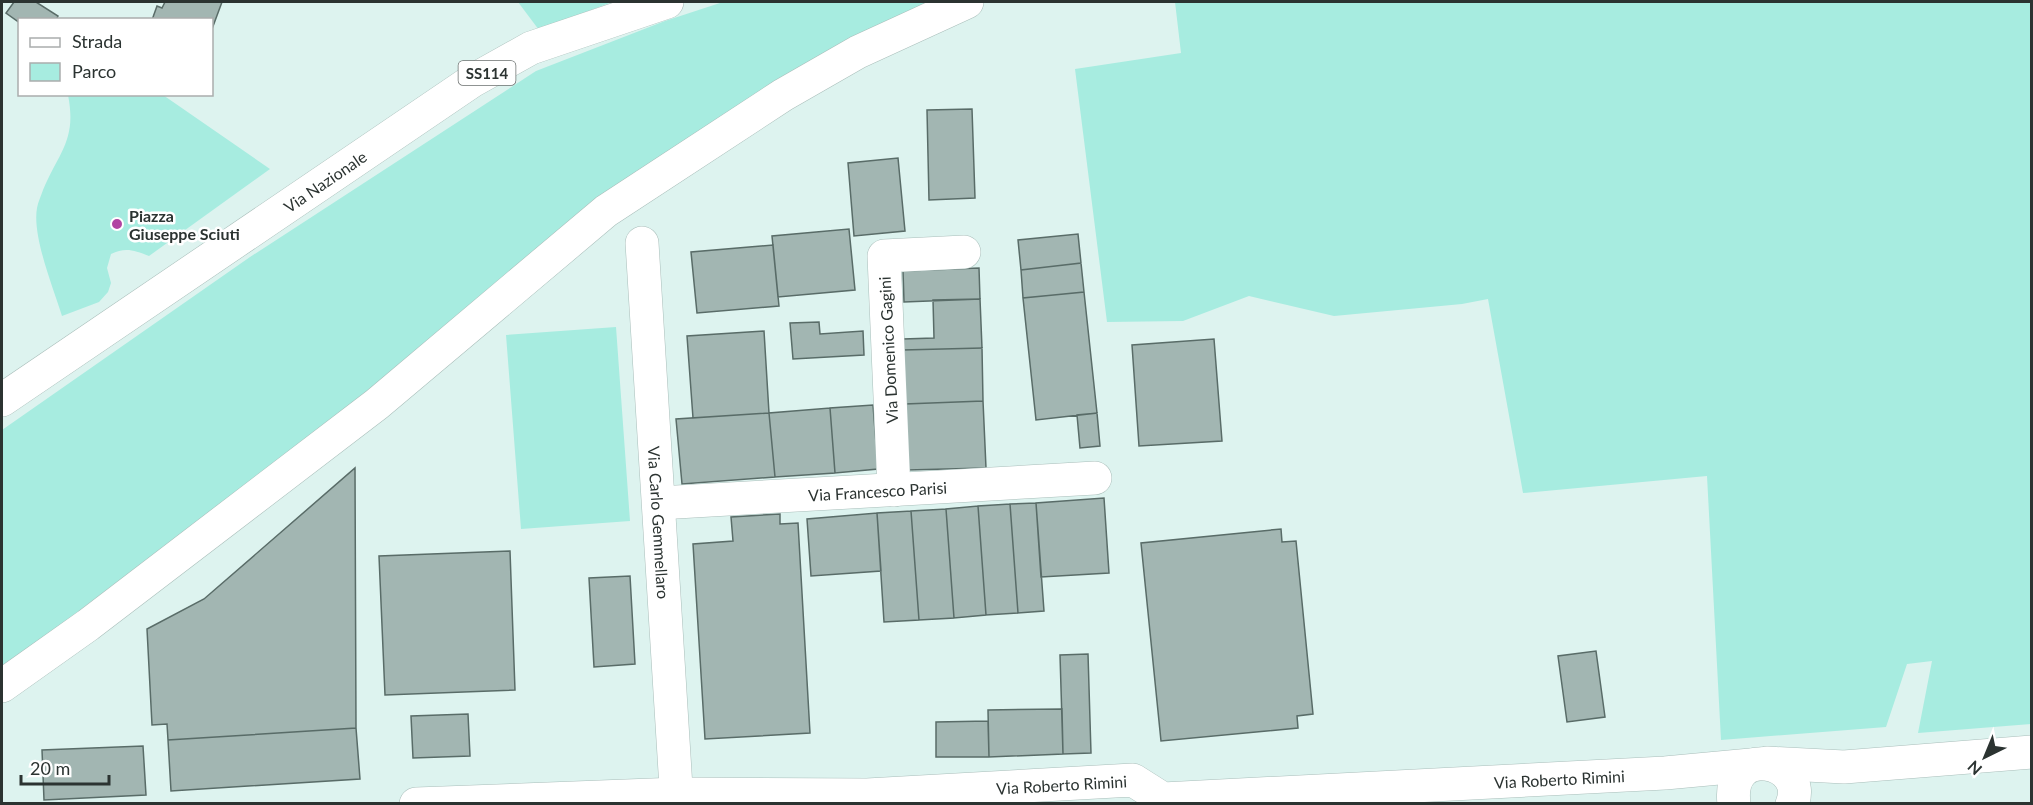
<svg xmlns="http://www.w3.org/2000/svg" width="2033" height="805" viewBox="0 0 2033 805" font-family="Lato,sans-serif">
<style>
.green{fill:#a7ece0}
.building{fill:#a2b6b2;stroke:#596c68;stroke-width:1.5}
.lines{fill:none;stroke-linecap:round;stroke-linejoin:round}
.minor-casing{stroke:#a9beba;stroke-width:34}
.major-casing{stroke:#a9beba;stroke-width:34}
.minor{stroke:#fff;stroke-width:33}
.major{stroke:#fff;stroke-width:33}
.poi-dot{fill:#b144a2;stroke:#fff;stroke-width:2}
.labels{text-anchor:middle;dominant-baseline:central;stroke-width:5;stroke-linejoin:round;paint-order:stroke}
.shield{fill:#fff;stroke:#6b706f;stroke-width:1.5}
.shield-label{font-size:15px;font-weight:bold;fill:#2b3331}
.street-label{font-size:16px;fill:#2b3331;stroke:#fff}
.poi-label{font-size:16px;font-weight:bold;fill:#2b3331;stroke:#fff;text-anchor:start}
</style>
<rect width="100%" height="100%" fill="#ddf3ef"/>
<!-- green -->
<path class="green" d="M518 2H612L539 30Z
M723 2H941L803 68 592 201 367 393 2 669V430L250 257 536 71 665 21Z
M1175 2H2031V724L1918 733 1932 661 1907 664 1886 727 1721 740 1707 476 1523 493 1488 299 1462 304 1334 316 1249 296 1183 321 1107 322 1075 69 1181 53Z
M68 95H163L270 169 149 256C134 250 125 247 111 254L107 268 111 283 108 292 99 302 62 316C53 287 32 236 37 208 38 202 41 196 43 190 59 152 77 140 68 95Z
M616 327 630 521 521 529 506 335Z"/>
<!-- building -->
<path class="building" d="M14 2H36L58 16 56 20H20V23L6 13Z
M165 2H222L212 29V20H152L157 6 162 8Z
M972 109 975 198 929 200 927 110Z
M898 158 905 231 854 236 848 163Z
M849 229 855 290 778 297 772 236Z
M1078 234 1081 263 1021 270 1018 240Z
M773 245 779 306 697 313 691 252Z
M1081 263 1084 292 1023 298 1021 270Z
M979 268 980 299 904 302 903 271Z
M1084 292 1097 413 1036 420 1023 298Z
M980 299 982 348 903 350V339L934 338 933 300Z
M819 322 820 334 863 331 864 355 793 359 790 323Z
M764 331 769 413 693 418 687 336Z
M1214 339 1222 441 1139 446 1132 345Z
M982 348 983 401 905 404 903 350Z
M983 401 986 468 907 470 905 404Z
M873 405 878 469 835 473 830 408Z
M830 408 835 473 775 477 769 413Z
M769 413 775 477 682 484 676 419Z
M1097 413 1100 446 1080 448 1077 415Z
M355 468 356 728 168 740 167 724 152 725 147 629 204 599Z
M1104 498 1109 573 1041 577 1036 503Z
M1036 503 1044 611 1018 613 1010 504Z
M1010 504 1018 613 986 615 978 506Z
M978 506 986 615 954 618 946 509Z
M946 509 954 618 919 620 911 511Z
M911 511 919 620 884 622 877 513Z
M877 513 881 571 811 576 807 519Z
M780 514V524L798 523 810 733 705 739 693 544 733 541 731 517Z
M1281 529 1282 542 1296 541 1313 714 1297 716 1298 728 1161 741 1141 543Z
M510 551 515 690 385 695 379 556Z
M630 576 635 664 594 667 589 578Z
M1596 651 1605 717 1567 722 1558 656Z
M1088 654 1091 753 1063 754 1060 655Z
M1062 709 1063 754 989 757 988 710Z
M468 714 470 756 413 758 411 716Z
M988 721 989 757H936V722Z
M356 728 360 779 171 791 168 740Z
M143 746 146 795 44 800 42 750Z"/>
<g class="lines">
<defs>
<g id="minor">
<path id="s1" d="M642 243 677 804"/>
<path d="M894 490 884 256 964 252"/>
<path id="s2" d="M659 503 1095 478"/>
<path d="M2 686 88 625 377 404 606 211 783 95 858 52 967 2"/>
<path d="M1767 763 1844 767 2032 752"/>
<path id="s3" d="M416 804 678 794 867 795 1133 780 1163 799 1665 773 1751 765"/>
<path d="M1734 804C1726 741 1810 761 1792 804"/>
</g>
<g id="major">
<path id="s4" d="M2 400 472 81 531 48 667 2"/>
</g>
</defs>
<!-- minor casing -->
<use href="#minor" class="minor-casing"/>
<!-- major casing -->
<use href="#major" class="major-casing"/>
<!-- minor -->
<use href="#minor" class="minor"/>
<!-- major -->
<use href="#major" class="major"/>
</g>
<!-- markers -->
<circle class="poi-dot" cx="117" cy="224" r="6"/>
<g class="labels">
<!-- shield labels -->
<rect class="shield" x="458.5" y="61" width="57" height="24" rx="4.5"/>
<g class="shield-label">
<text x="487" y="73">SS114</text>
</g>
<!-- street labels -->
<g class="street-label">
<text stroke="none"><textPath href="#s4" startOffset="390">Via Nazionale</textPath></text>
<text transform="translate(888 350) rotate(-93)">Via Domenico Gagini</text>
<text stroke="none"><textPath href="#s2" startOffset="219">Via Francesco Parisi</textPath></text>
<text stroke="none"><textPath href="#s1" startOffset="280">Via Carlo Gemmellaro</textPath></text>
<text stroke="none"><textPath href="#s3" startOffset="1150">Via Roberto Rimini</textPath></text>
<text stroke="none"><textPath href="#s3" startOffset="646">Via Roberto Rimini</textPath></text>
</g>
<!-- poi labels -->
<g class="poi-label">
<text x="129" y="215">Piazza<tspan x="129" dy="18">Giuseppe Sciuti</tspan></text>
</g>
</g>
<!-- border -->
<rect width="2033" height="805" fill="none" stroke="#2b3331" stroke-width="6"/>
<!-- legend -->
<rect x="18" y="18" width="195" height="78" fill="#ffffff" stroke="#aaadad" stroke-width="1.5"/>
<rect x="30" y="38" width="30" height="9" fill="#ffffff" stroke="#aaadad" stroke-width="1.5"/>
<text x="72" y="48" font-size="18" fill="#2b3331">Strada</text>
<rect x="30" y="63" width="30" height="18" fill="#a7ece0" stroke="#aaadad" stroke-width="1.5"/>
<text x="72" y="78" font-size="18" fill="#2b3331">Parco</text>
<!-- north arrow -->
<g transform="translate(1985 757) rotate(223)" stroke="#ffffff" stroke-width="4.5" paint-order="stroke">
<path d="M0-4.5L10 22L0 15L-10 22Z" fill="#2b3331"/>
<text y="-9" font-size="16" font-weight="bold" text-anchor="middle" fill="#2b3331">N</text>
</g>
<!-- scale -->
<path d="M21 775v9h88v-9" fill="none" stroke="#2b3331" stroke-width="3"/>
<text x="30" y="775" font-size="18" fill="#2b3331" stroke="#ffffff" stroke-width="4.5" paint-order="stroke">20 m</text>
</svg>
